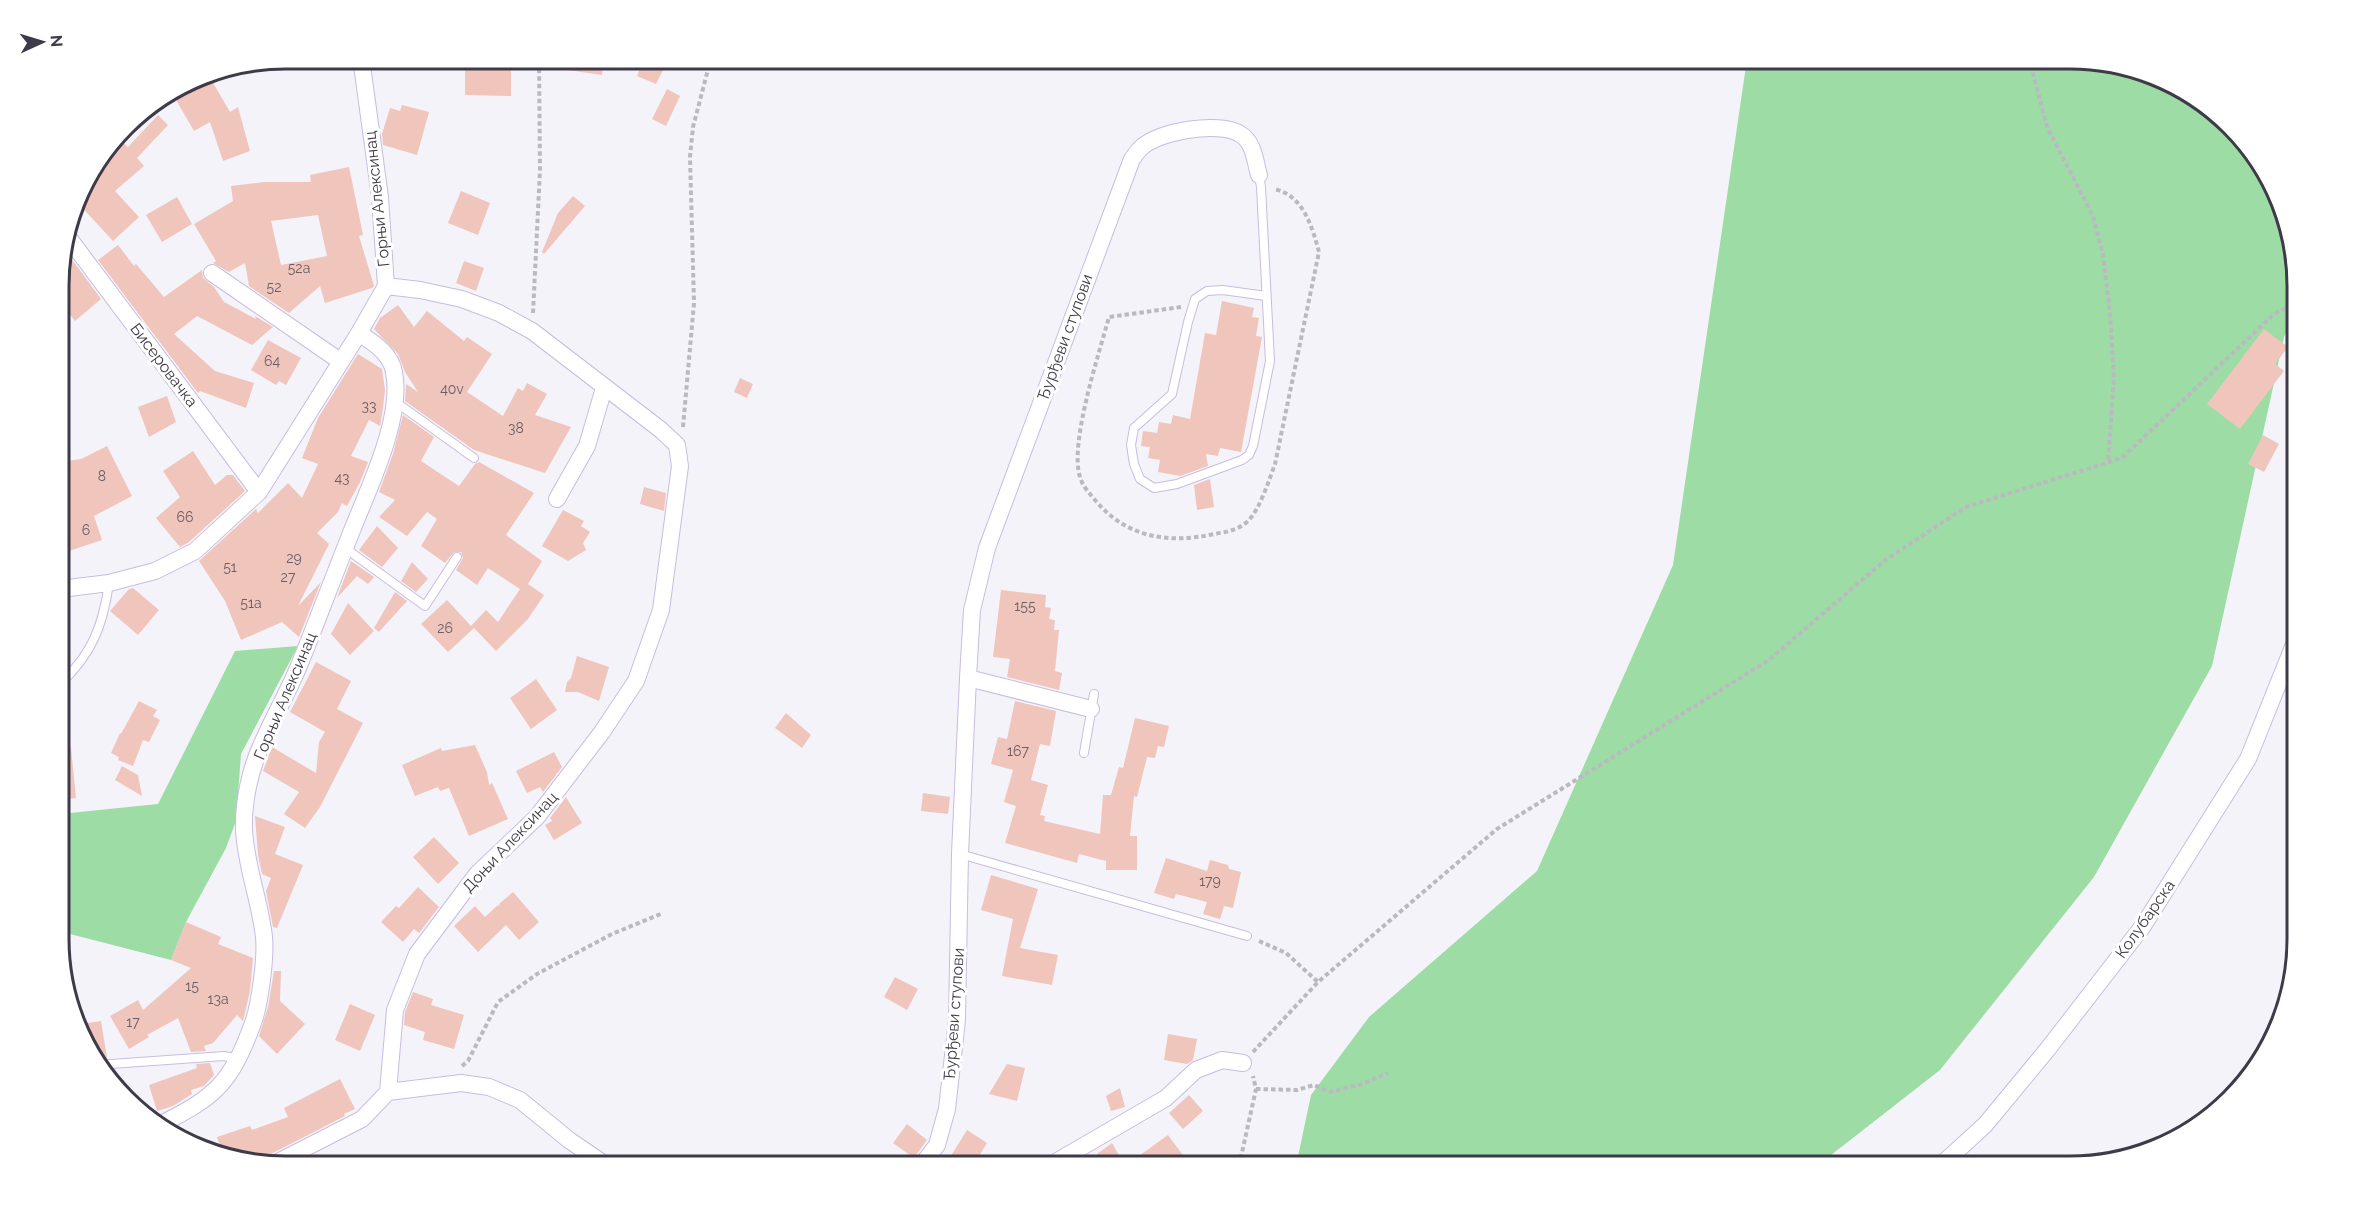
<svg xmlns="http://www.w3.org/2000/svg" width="2356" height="1225" viewBox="0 0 2356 1225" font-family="Raleway,sans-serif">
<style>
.green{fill:#9ddca5}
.building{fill:#efc5bc;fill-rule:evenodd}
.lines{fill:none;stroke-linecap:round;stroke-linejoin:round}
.service-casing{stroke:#c8bcdf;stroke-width:10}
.minor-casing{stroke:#c8bcdf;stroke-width:18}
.path{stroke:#bab8c1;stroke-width:4;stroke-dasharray:4.5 3;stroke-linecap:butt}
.service{stroke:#fff;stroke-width:8}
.minor{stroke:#fff;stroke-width:16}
.labels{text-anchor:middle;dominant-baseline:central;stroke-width:6;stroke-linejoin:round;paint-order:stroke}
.number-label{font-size:14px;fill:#6a5d65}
.street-label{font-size:16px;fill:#3e3a48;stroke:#fff}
.rim{fill:none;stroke:#3e3a48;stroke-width:3}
</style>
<rect width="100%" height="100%" fill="#f5f3fa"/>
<!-- green -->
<path class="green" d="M1747 59H2070L2171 82 2220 115 2259 160 2296 257V310L2284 337 2212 666 2094 877 1940 1070 1817 1166H1296L1311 1095 1369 1017 1537 871 1673 565Z
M298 646 241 754 236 821 226 848 186 922 171 960 70 934 60 936V814L158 804 235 651Z"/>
<!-- building -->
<path class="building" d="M555 58H604L602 75 554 68Z
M644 58H669L656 84 637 76Z
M465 61 511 62V96L465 95Z
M208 74 230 112 238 107 250 151 223 161 210 122 194 131 172 93 200 76Z
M667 89 680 96 666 126 652 119Z
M402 105 429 112 417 155 383 145 382 134 390 108 400 111Z
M158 115 168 125 137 158 144 166 115 191 139 217 113 241 77 202 82 186 104 156 122 141 128 147Z
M349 167 363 235 359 236 374 286 372 288 325 303 320 286 289 313 249 286 245 263 229 272 213 263 216 261 194 224 233 201 231 186 264 182H311L310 175ZM318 215 327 256 281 265 271 221Z
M461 191 490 203 478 235 448 223Z
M573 196 585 206 544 254 542 252 558 213Z
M177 197 192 224 162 242 146 215Z
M118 245 134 266 136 264 164 297 202 270 203 278 214 287 224 302 256 319 255 316 273 327 252 345 197 316 174 334 215 371 254 383 246 408 200 391 198 393 98 260Z
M65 250 101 299 75 321 59 301V271Z
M464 261 484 268 476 291 456 283Z
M1222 301 1254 308 1252 317 1259 318 1256 336 1262 337 1241 452 1220 448 1218 456 1206 454 1208 466 1180 476 1158 472 1160 460 1148 458 1150 447 1141 446 1143 431 1157 433 1159 422 1171 424 1173 415 1190 419 1205 333 1216 335Z
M398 305 414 327 427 311 464 341 467 337 492 354 467 392 503 416 518 388 523 391 527 383 547 394 535 415 571 427 545 473 474 450 405 401 406 384 418 392 405 372 398 354 374 329 380 318Z
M2264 329 2288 347 2275 364 2284 371 2240 429 2207 404Z
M268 340 301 358 286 385 279 381 276 385 251 370Z
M358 354 382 369 385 390 383 408 380 426 369 420 351 456 368 462 360 482 347 506 342 503 338 512 317 533 329 544 298 606 321 582 299 637 282 622 241 640 225 601 199 561 256 509 258 513 288 483 302 498 318 464 302 458 318 418Z
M740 378 753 384 747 398 734 392Z
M167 396 176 422 149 437 138 407Z
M403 415 434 437 421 461 459 486 475 464 479 462 534 493 506 535 542 561 528 584 544 595 528 619 496 651 474 628 448 652 421 624 447 600 471 626 486 610 498 622 520 589 488 568 477 585 456 570 463 558 461 552H454L445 563 421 546 437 519 427 512 407 536 379 517 395 500 379 492 393 454Z
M2263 435 2279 444 2264 472 2248 464Z
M107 446 132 496 94 516 102 540 60 554 59 462 81 459Z
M193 451 215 485 227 475H233L245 491 189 542 180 547 156 518 180 497 163 471Z
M1210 479 1214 507 1197 510 1194 485Z
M644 487 666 493 664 511 640 504Z
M563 510 584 521 581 526 590 532 583 543 586 550 568 561 542 546Z
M377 526 398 548 382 567 359 550Z
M351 561 374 577 368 584 357 576 337 598Z
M412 562 428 579 416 592 401 581Z
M133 588 159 610 138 635 110 611 129 589Z
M1001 590 1046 595 1045 607 1051 608 1049 619 1055 620 1054 630H1059L1055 671 1062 673 1059 690 1007 677 1010 659 993 657Z
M395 592 407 601 379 632 374 628Z
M348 603 374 631 350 655 331 634Z
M577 656 609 667 599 701 578 692H565L567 682 571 678Z
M316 662 351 681 337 709 363 723 320 807 305 828 284 814 299 792 263 771 272 747 316 773 319 742 325 732 290 712Z
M536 679 557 710 531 729 510 698Z
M139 701 157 710 153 716 160 720 149 742 143 740 133 766 118 760 119 757 111 753 120 733 121 734Z
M1015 701 1056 711 1050 746 1040 744 1031 780 1048 785 1040 815 1045 816 1044 821 1100 834 1103 795H1111L1119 767 1123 768 1135 718 1169 726 1164 747 1158 746 1155 758 1147 757 1137 797 1134 796 1130 836H1137V870H1106V861L1079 854 1077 863 1005 843 1016 806 1004 802 1013 770 991 764 998 737 1007 739Z
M786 713 811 735 802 748 775 728Z
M475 745 487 772 489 785 492 783 508 819 469 836 449 788 440 791 438 787 415 796 402 765 441 748 442 751Z
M60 748H71L76 798 60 800Z
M554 752 562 767 543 792 540 787 527 793 516 771Z
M122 766 138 775 142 796 115 780Z
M923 793 950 797 948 814 921 811Z
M566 797 582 823 554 840 545 825 552 821 550 818Z
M255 816 285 827 275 854 303 865 277 928 273 927 266 891 271 878 262 874 258 855Z
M434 837 459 863 438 884 413 857Z
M1166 858 1207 871 1210 860 1228 865 1229 869 1241 872 1233 908 1224 906 1220 919 1203 914 1207 902 1176 894 1174 899 1154 893Z
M991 875 1038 889 1020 948 1058 955 1052 985 1002 976 1013 919 981 910Z
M418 887 439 907 419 933 414 929 403 942 381 922 396 906 399 908Z
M513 892 539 922 519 940 506 925 478 952 454 926 475 906 485 917 498 905 500 906 499 904Z
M186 922 221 937 218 944 253 958 250 991 243 1021 237 1015 213 1043 204 1046 206 1051 191 1052 178 1018 147 1035 149 1037 129 1049 110 1016 138 1000 143 1010 191 968 171 960Z
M274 971H281L280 1001 305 1024 277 1054 259 1036 268 1007Z
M895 977 918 989 907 1010 884 997Z
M413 992 433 999 431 1005 464 1015 454 1049 423 1040 425 1032 404 1025 405 1012Z
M350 1004 375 1015 360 1051 335 1040Z
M101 1021 107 1058 95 1059 81 1024Z
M1168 1034 1197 1039 1193 1060 1187 1064 1164 1060Z
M210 1063 214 1075 204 1086 191 1090 192 1094 173 1106 157 1111 149 1085 197 1068 196 1064Z
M1007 1064 1025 1068 1017 1101 989 1094Z
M340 1079 355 1109 344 1114 345 1116 269 1155 264 1161 222 1152 217 1137 250 1126 252 1130 288 1117 284 1108Z
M1120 1088 1125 1107 1111 1111 1106 1096Z
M1189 1095 1203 1111 1183 1129 1169 1113Z
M907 1124 927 1140 914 1158 893 1143Z
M967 1130 987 1143 973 1166H961L949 1159Z
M1168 1135 1185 1158 1174 1166H1125Z
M1112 1143 1125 1166H1107L1097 1154Z
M317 1154 321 1166 292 1167Z"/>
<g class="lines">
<defs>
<path id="service" d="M1259 175 1261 187 1270 361 1253 446 1249 455 1242 460 1177 484 1154 488 1140 479 1134 464 1131 445 1134 428 1172 394 1188 322 1195 299 1207 291 1223 290 1266 296
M397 403 474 458
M345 548 425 606 457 557
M60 684C92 654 103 626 109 583
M1084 753 1094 694
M960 854 1247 936
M97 1065 224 1056 239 1059"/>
<path id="minor" d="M68 237 259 492
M212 273 340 361
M557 499 587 446 604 388
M60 589 109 583 155 571 195 551 259 492 359 333 386 286 380 197 361 58
M968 678 1091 709
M388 1092 461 1083 489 1087 520 1100 569 1140 607 1166
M159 1125C216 1097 231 1083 253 1023 260 1004 266 957 264 937 260 901 246 867 244 830 243 803 250 770 261 746 272 720 287 694 298 668 317 622 334 575 353 528 370 485 403 418 394 372 391 354 374 343 359 333
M274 1164 362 1119 388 1092 395 1010 417 954 477 874 537 817 602 732 636 681 661 610 680 466 677 445 661 430 532 331 499 313 462 299 420 290 386 286
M921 1166 937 1145 947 1109 957 1020 960 854 968 678 972 610 987 548 1132 159C1135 156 1137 151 1141 148 1158 131 1219 121 1240 134 1254 142 1255 161 1259 175
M1049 1166 1166 1098 1196 1070 1222 1060 1243 1063
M1940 1166 1985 1125 2047 1050 2143 926 2248 759 2297 637"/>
</defs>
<!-- service casing -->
<use href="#service" class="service-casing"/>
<!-- minor casing -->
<use href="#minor" class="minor-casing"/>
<!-- path -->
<path class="path" d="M2029 58 2047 127 2093 216 2103 255 2110 313 2114 378 2108 462
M1181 307 1109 317C1099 354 1069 444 1080 477 1082 485 1089 493 1095 500 1127 538 1168 544 1214 534 1227 532 1238 530 1248 521 1260 509 1269 480 1275 464L1319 252C1312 226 1303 195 1274 189
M533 313 540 170 539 58
M683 427 694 303 690 157 693 127 711 58
M1259 941 1286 953 1318 982
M1253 1052 1318 982 1497 829 1769 660 1884 561 1966 507 2122 458 2274 314 2296 303
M462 1066 468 1061 498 1002 537 974 612 934 663 913
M1256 1089 1297 1090 1314 1085 1330 1092 1362 1084 1388 1073
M1239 1166 1256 1089 1253 1076"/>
<!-- service -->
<use href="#service" class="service"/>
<!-- minor -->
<use href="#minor" class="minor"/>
</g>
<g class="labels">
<!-- number labels -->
<g class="number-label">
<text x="299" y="268">52a</text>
<text x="274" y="287">52</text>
<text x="272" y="361">64</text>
<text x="452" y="389">40v</text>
<text x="369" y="406">33</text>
<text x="516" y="428">38</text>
<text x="102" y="476">8</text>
<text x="342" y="478">43</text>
<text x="185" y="517">66</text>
<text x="86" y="530">6</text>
<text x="294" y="558">29</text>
<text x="230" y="567">51</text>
<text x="288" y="577">27</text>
<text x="251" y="603">51a</text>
<text x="1025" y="606">155</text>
<text x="445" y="628">26</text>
<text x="1018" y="751">167</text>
<text x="1210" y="881">179</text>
<text x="192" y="986">15</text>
<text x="218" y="999">13a</text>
<text x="133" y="1022">17</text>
</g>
<!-- street labels -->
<g class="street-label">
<text transform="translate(377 199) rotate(-96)">Горњи Алексинац</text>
<text transform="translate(1065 337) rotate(-70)">Ђурђеви ступови</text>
<text transform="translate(164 365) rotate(53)">Бисеровачка</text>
<text transform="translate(285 696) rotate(-67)">Горњи Алексинац</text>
<text transform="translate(510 842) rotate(-47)">Доњи Алексинац</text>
<text transform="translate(2145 919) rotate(-55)">Колубарска</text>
<text transform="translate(954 1014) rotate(-86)">Ђурђеви ступови</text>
</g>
</g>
<!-- crop -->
<path d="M0 0H2356V1225H0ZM286 69H2070A217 217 0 0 1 2287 286V939A217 217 0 0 1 2070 1156H286A217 217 0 0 1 69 939V286A217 217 0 0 1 286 69Z" fill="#fff" fill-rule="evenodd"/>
<path class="rim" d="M286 69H2070A217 217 0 0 1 2287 286V939A217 217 0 0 1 2070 1156H286A217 217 0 0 1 69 939V286A217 217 0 0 1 286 69Z"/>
<!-- north arrow -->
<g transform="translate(42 42) rotate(86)" stroke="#ffffff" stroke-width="4.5" paint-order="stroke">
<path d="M0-4.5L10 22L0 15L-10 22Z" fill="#3e3a48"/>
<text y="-9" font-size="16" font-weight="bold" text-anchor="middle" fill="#3e3a48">N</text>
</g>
</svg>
